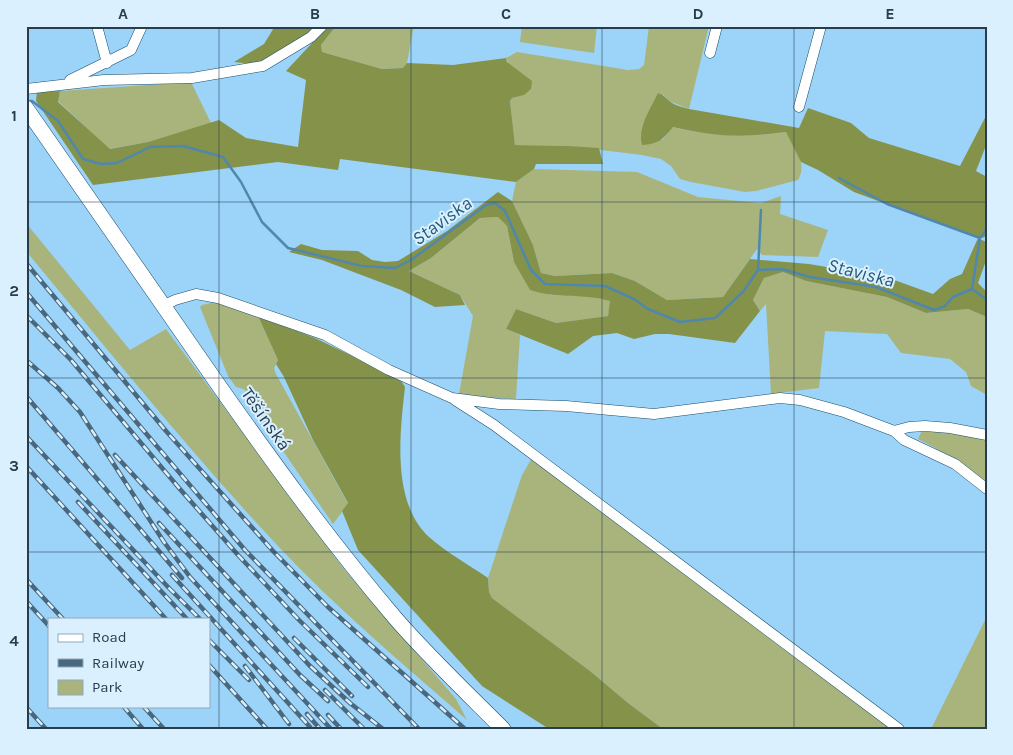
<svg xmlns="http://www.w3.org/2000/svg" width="1013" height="755" viewBox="0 0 1013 755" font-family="Karla,sans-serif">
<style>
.green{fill:#a9b47c}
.forest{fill:#85924a}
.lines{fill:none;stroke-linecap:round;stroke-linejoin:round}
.stream{stroke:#4f88ac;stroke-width:2.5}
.street-casing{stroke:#194f6e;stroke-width:11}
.secondary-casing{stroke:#194f6e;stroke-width:16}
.street{stroke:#fff;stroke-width:10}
.secondary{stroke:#fff;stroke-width:15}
.rail-casing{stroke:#49687e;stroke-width:4.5}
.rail{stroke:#daf0ff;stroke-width:2.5;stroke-dasharray:8;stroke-linecap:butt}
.grid{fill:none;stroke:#273d4c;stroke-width:1;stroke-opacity:0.55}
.labels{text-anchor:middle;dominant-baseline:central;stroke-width:4;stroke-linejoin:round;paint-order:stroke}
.street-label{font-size:18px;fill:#273d4c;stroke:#daf0ff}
.water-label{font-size:19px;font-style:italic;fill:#255b7a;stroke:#daf0ff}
.neatline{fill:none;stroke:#273d4c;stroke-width:2}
.grid-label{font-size:16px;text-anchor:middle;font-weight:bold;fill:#273d4c}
</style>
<rect width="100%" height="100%" fill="#9cd3f8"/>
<!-- green -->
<path class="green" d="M336 26H414L407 63 403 68 382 69 322 52 321 45Z
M522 26H597L594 53 520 42Z
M649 26H709L689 109 669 101 663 94 662 140 673 127C710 136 749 138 786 132 794 146 808 164 798 180L756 191 745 192 691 182 680 179 671 166 661 159 642 155 568 146 515 145 510 101 512 98 524 95 506 58 517 52 628 70 639 69 644 65Z
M191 82 211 123 148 142 109 149 58 101 60 91Z
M534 169 637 172 698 197 728 200 761 203 781 196 780 214 828 230 818 257 762 255 757 249 723 297 667 300 635 281 612 273 555 276 541 273 533 245 512 201 516 182Z
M498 217 507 226 514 262 550 295 593 296 611 301 608 316 556 323 516 309 506 329 520 335 516 399 492 398 459 394 473 316 460 295 409 271 431 258 480 218Z
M26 223 130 350 166 329 343 568 456 699 467 720C402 663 336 608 277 545 189 451 108 350 26 251Z
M783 272 806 281 887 297 926 313 968 309 987 317V395L971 386 966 372 950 359 901 353 887 334 825 331 819 388 771 394 766 304 760 311 753 300 764 278Z
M215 302 223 303 258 316 278 360 274 368 276 374 348 504 333 524 251 404C248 394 248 389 236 387L228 376 200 307 202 305Z
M923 428 987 437V483C966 465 942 451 918 439Z
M532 458 892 729H663L628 703 590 671 492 598 489 592 488 578 522 475Z
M987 616V729H931Z"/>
<!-- forest -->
<path class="forest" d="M275 26H336L321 45 322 52 382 69 403 68 407 63 453 65 506 58 507 62 532 81 531 89 524 95 512 98 510 101 515 145 568 146 599 148 603 164H536L534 169 516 182 340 159 338 170 278 162 93 185 36 101 37 92 60 91 58 102 110 149 148 142 219 120 246 138 298 147 306 80 286 71 312 43 252 64 234 62 264 44Z
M658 93C665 95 667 100 672 103 677 106 683 107 689 109L799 128 808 108 851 123 869 138 960 166 987 114V143L976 171 987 177V236L979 239 987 242V258L978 283 987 292V317L968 309 926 313 887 297 806 281 783 272 764 278 753 300 760 311 735 343 669 334H655L634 339 617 333 593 336 568 354 506 329 516 309 556 323 608 316 610 301C584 293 557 299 530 290L514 262 507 226 498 217 480 218 431 258 409 271 460 295 465 305 435 307 401 290 322 260 289 252 301 244 322 250 358 251 372 260 385 262 398 261 447 231 498 192 512 201 533 245 541 273 555 276 612 273 635 281 667 300 723 297 750 259 809 264 886 277 933 294 950 279 962 274 978 238 854 192 818 170 801 162 786 132C745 138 714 137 673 127 663 139 659 144 642 145 637 128 651 108 658 93Z
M258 316 315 338 400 379 405 387C400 432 391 502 429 537 446 552 469 565 488 578L489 592 492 598 590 671 628 703 663 729H549L482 686 358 550 342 511 348 503 313 440 284 377 276 364 278 360Z"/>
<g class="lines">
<!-- stream -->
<path class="stream" d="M26 101H32L58 121 83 159 101 164 117 163 150 147 183 146 223 157 241 182 262 222 288 248 362 266 395 268 411 260 486 205 495 203 505 211 531 270 545 284 605 286 634 299 648 309 680 322 715 318 743 292 758 270 782 269 810 277 876 287 934 310 945 306 953 297 972 289 987 300
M839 178 887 204 980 238
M758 270 761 210
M972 289 980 238 987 229"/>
<defs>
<path id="street" d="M97 26 107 63
M710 53 717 26
M70 80 131 50 142 26
M26 89 104 80 192 78 263 66 311 37 322 26
M799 107 821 26
M163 306 175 300 196 294 218 298 325 335 389 370 452 398 499 404 566 406 654 414 780 398 800 400 844 412 894 431 909 427 925 426 950 428 987 435
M455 400 494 425 899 729
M894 431 904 440 955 464 987 489"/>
<path id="secondary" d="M26 108C90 200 153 292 217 383 274 464 332 544 396 619 429 657 467 693 503 729"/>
</defs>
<!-- street casing -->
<use href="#street" class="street-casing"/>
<!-- secondary casing -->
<use href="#secondary" class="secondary-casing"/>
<!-- street -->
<use href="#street" class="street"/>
<!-- secondary -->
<use href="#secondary" class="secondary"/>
<defs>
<path id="rail" d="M26 263 166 431 273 551 328 607 465 729
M26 292 245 550 419 729
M26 315 71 360 179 488 238 555 299 620 368 687
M26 360 58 388 80 412 164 542 190 577 331 729
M26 396 182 578
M26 436 168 587 200 619
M115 455 309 665 350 703 383 729
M26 466 166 619
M78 502 187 619
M159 523 300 675 328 701
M172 575 310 727
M26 579 63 619
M26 601 49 626
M294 638 352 696
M209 640 249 680
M209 665 267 729
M245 666 289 724
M325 690 364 729
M123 706 143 729
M143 706 164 729
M26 707 46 729
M307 714 320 729
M328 715 341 729"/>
</defs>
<!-- rail casing -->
<use href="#rail" class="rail-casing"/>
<!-- rail -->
<use href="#rail" class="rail"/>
</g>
<!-- grid -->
<path class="grid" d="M219 26V729M411 26V729M602 26V729M794 26V729M26 202H987M26 378H987M26 552H987"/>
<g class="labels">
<!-- street labels -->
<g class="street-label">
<text transform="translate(266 419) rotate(55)">Těšínská</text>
</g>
<!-- water labels -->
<g class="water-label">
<text transform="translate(442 221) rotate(-36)">Staviska</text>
<text transform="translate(861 273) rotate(14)">Staviska</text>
</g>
</g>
<!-- border -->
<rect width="1013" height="755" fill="none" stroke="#daf0ff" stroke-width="55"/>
<!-- legend -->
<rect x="48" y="618" width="162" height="90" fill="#daf0ff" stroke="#92a8b7"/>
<rect x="58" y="634" width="25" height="8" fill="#ffffff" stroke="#92a8b7"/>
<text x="92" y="642" font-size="15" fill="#273d4c">Road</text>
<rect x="58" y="659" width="25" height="8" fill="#49687e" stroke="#92a8b7"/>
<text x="92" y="668" font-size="15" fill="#273d4c">Railway</text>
<rect x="58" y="680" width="25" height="15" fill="#a9b47c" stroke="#92a8b7"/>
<text x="92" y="692" font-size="15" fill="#273d4c">Park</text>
<rect x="28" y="28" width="958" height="700" class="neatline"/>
<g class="grid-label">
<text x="123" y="19">A</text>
<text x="315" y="19">B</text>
<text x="506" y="19">C</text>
<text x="698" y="19">D</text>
<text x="890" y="19">E</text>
<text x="14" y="121">1</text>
<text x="14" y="296">2</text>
<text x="14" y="471">3</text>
<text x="14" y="646">4</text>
</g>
</svg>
